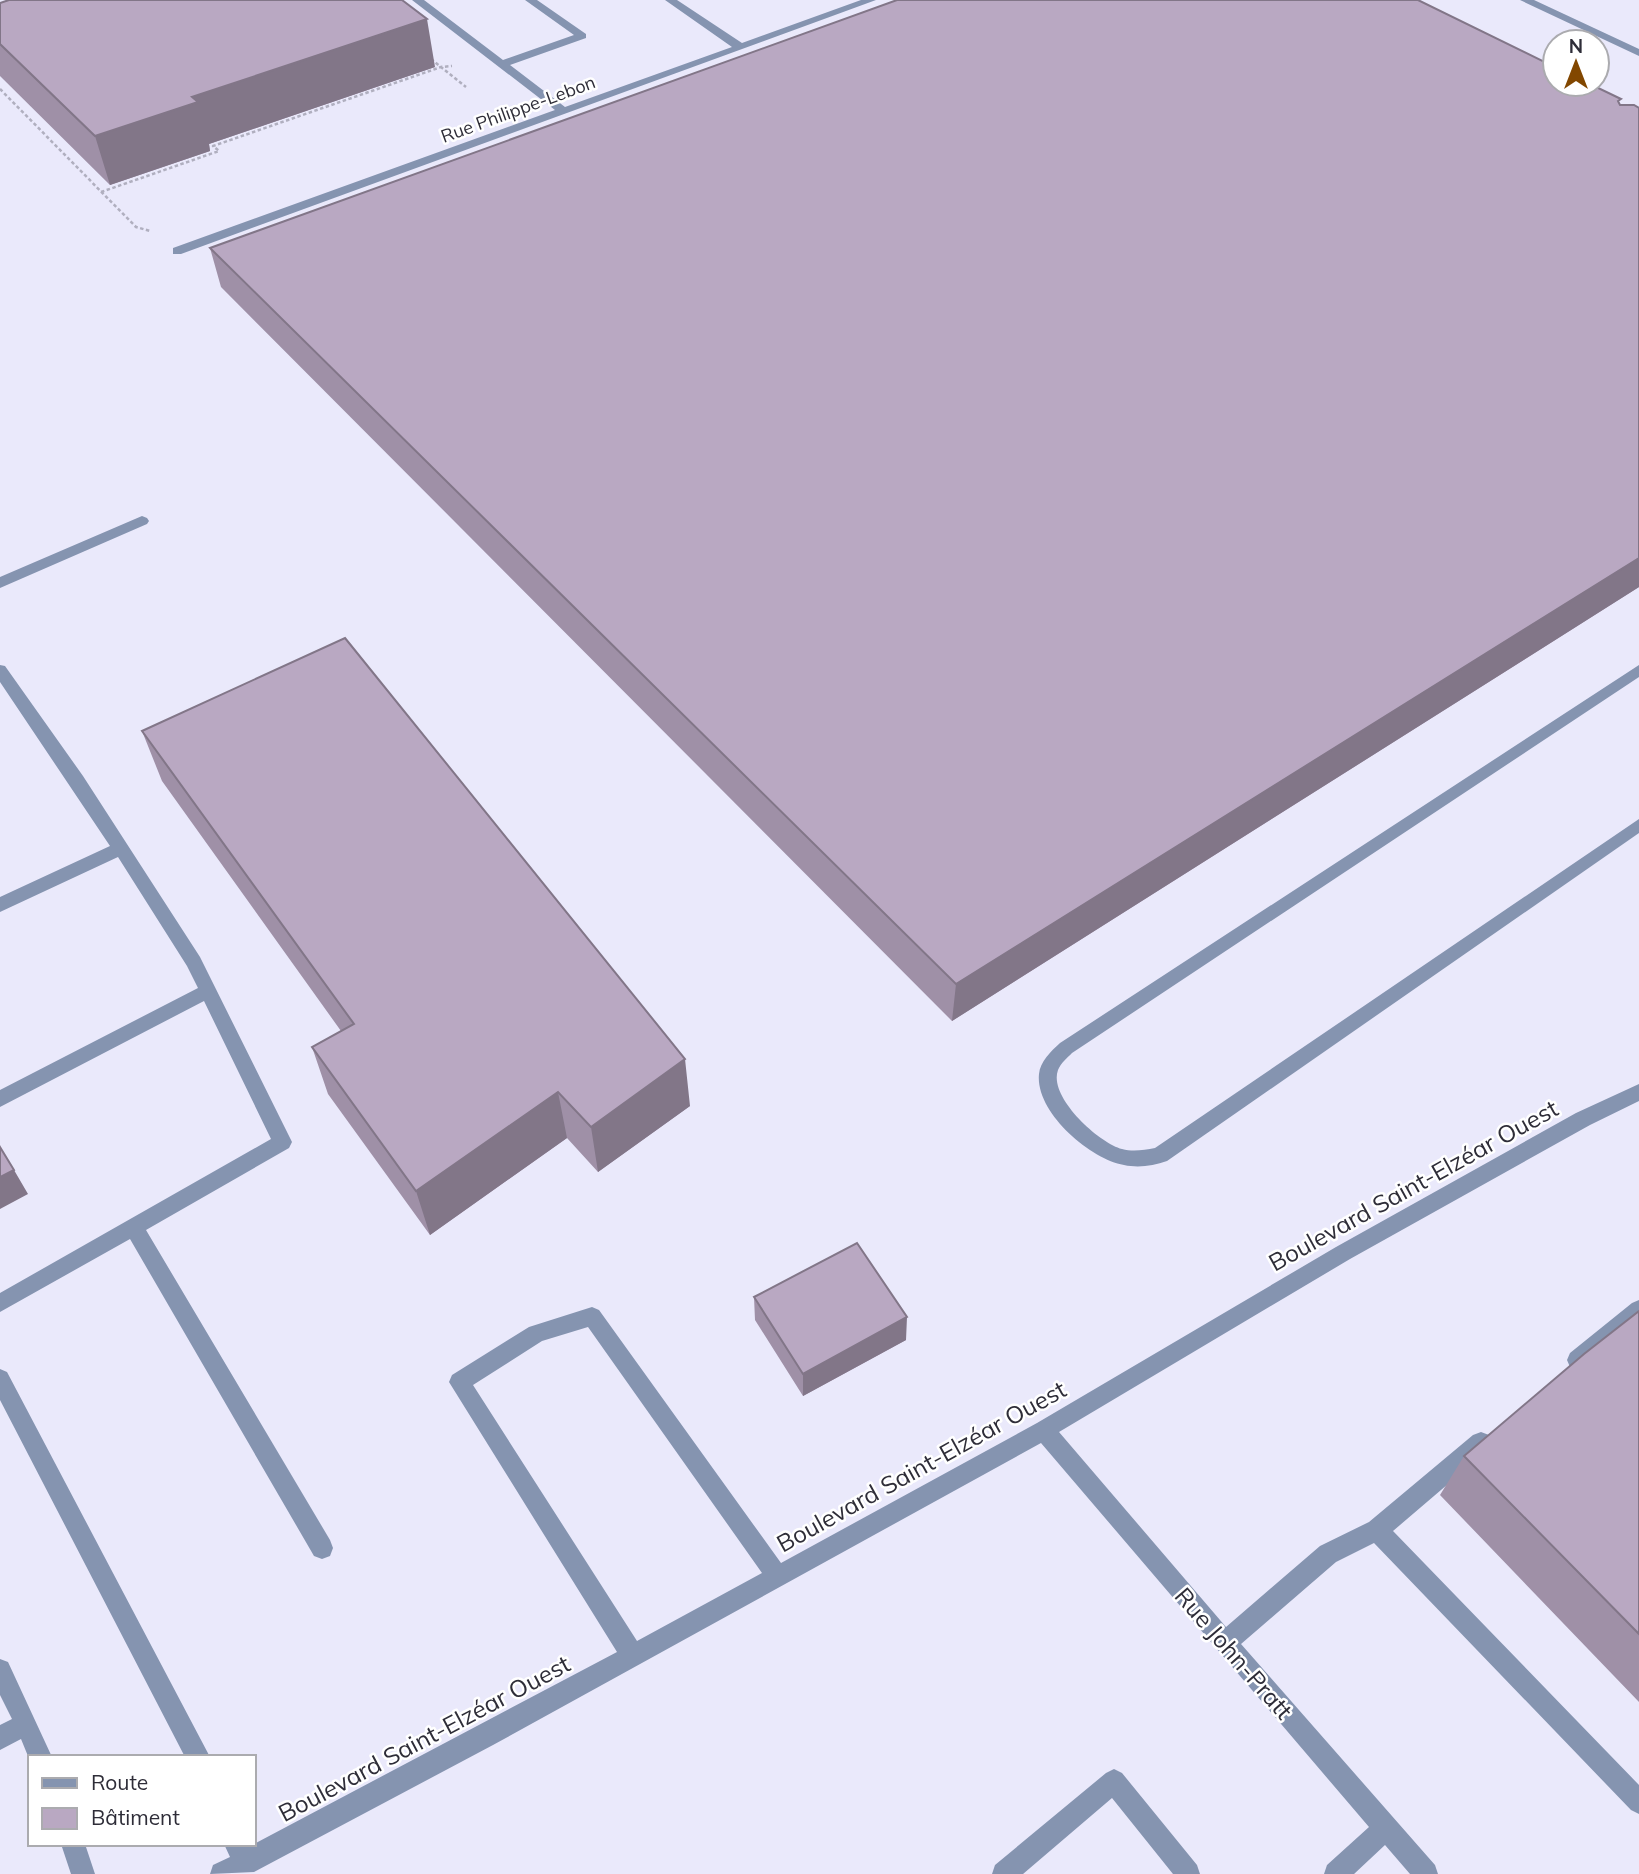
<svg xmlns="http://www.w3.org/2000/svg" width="1639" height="1874" viewBox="0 0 1639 1874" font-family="Mulish,sans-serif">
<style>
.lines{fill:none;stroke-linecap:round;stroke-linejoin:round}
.path{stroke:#b0afbf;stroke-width:2.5;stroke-dasharray:3.5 2.5;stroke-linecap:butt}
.minor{fill:#8594b0;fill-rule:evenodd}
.wall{fill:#9f90a7}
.shaded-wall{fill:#827688}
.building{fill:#b9a8c2;stroke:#827688;stroke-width:2}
.labels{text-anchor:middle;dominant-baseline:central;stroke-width:5;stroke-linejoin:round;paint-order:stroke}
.far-street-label{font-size:18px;fill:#2e2d38;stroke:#fff}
.near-street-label{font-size:24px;fill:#2e2d38;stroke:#fff}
</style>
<rect width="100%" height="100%" fill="#eae9fb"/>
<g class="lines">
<!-- path -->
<path class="path" d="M431 59 466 87
M0 89 136 227 150 231
M101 192 219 151 213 146 441 67 452 66"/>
<!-- minor -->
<path class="minor" d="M412 0H424L503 60 574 35 525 0H537L586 34V38L510 65 565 107 732 47 665 0H677L742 43 861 0H876L181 254H173V248L555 110Z
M1520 0H1534L1639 49V56Z
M142 516 147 518 149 521 147 524 0 588V577Z
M0 665 5 666 83 776 200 957 292 1142 289 1148 146 1230 330 1540 333 1548 330 1556 322 1559 314 1556 130 1239 0 1312V1293L271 1139 204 1001 0 1107V1090L198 988 187 966 118 857 0 912V897L110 846 0 682Z
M1639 665V677L1072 1053C1067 1058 1061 1063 1058 1070 1048 1097 1099 1143 1122 1149 1133 1152 1144 1150 1155 1148L1639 819V833L1167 1161C1153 1166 1138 1168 1124 1165 1090 1159 1035 1112 1039 1074 1040 1062 1051 1051 1060 1043Z
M1639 1084V1101L1590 1125 1350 1259 1059 1432 1226 1627 1320 1546 1369 1522 1473 1435 1481 1432 1489 1435 1492 1442 1489 1449 1393 1531 1639 1785V1814L1631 1810 1374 1543 1336 1562 1241 1644 1435 1865 1438 1874H1410L1385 1845 1354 1874H1324L1327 1865 1369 1827 1041 1443 493 1745 254 1872 210 1874 213 1865 230 1857 224 1844H249L250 1846 617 1652 449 1382 452 1375 529 1327 592 1307 599 1310 781 1563 1037 1423 1336 1247 1576 1113ZM588 1327 762 1573 637 1641 473 1385 542 1341Z
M1639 1300V1321L1584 1367 1577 1369 1570 1367 1567 1360 1570 1353 1632 1303Z
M0 1369 7 1372 210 1757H185L0 1400Z
M0 1659 8 1662 52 1757H30V1761L21 1739 0 1750V1725L12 1719 0 1695Z
M1114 1769 1122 1773 1197 1865 1200 1874H1173L1112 1798 1023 1874H992L995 1865 1106 1773Z
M61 1844H85L95 1874H71Z"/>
</g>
<!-- wall -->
<path class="wall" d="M0 3 435 67 209 144 210 151 110 185 0 76Z
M1620 105 1639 108V587L952 1021 221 287 210 248 1620 104Z
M142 731 690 1106 598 1172 567 1138 430 1235 328 1094 312 1047 341 1031 162 781Z
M754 1297 906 1340 803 1396 755 1320Z
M1639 1311V1702L1440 1495 1464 1456Z"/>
<!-- shaded-wall -->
<path class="shaded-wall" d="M427 19 435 67 209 144 210 151 110 185 95 136 192 97Z
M1639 558V587L952 1021 956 984Z
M685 1059 690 1106 598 1172 591 1127Z
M558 1092 567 1138 430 1235 416 1191Z
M14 1170 28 1194 0 1209V1177Z
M907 1317 906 1340 803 1396V1374Z"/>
<!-- building -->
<path class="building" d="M9 0H402L427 19 192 97 198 102 95 136 0 44V3Z
M897 0H1418L1555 67V84H1590L1621 99 1618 101 1620 105H1634L1639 108V558L956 984 210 248Z
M345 638 685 1059 591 1127 558 1092 416 1191 312 1047 354 1024 142 731Z
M0 1147 14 1170 0 1177Z
M857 1243 907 1317 803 1374 754 1297Z
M1639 1311V1634L1464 1456 1584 1354Z"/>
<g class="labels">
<!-- far-street labels -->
<g class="far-street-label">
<text transform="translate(518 109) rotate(-20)">Rue Philippe-Lebon</text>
</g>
<!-- near-street labels -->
<g class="near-street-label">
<text transform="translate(1413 1185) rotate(-29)">Boulevard Saint-Elzéar Ouest</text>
<text transform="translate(921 1466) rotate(-29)">Boulevard Saint-Elzéar Ouest</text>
<text transform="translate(1234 1653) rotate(49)">Rue John-Pratt</text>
<text transform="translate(424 1738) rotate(-28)">Boulevard Saint-Elzéar Ouest</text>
</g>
</g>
<!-- legend -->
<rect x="28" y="1755" width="228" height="91" fill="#ffffff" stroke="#ababaf" stroke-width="2"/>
<rect x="42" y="1778" width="35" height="10" fill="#8594b0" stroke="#ababaf" stroke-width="2"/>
<text x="91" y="1790" font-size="21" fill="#2e2d38">Route</text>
<rect x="42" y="1808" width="35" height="21" fill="#b9a8c2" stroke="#ababaf" stroke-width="2"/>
<text x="91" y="1825" font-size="21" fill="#2e2d38">Bâtiment</text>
<!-- north arrow -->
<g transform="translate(1576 63)"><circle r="33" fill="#ffffff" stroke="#ababaf" stroke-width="2"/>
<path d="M0-5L12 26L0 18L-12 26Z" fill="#824700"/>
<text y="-10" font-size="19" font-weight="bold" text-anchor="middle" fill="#2e2d38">N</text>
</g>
</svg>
